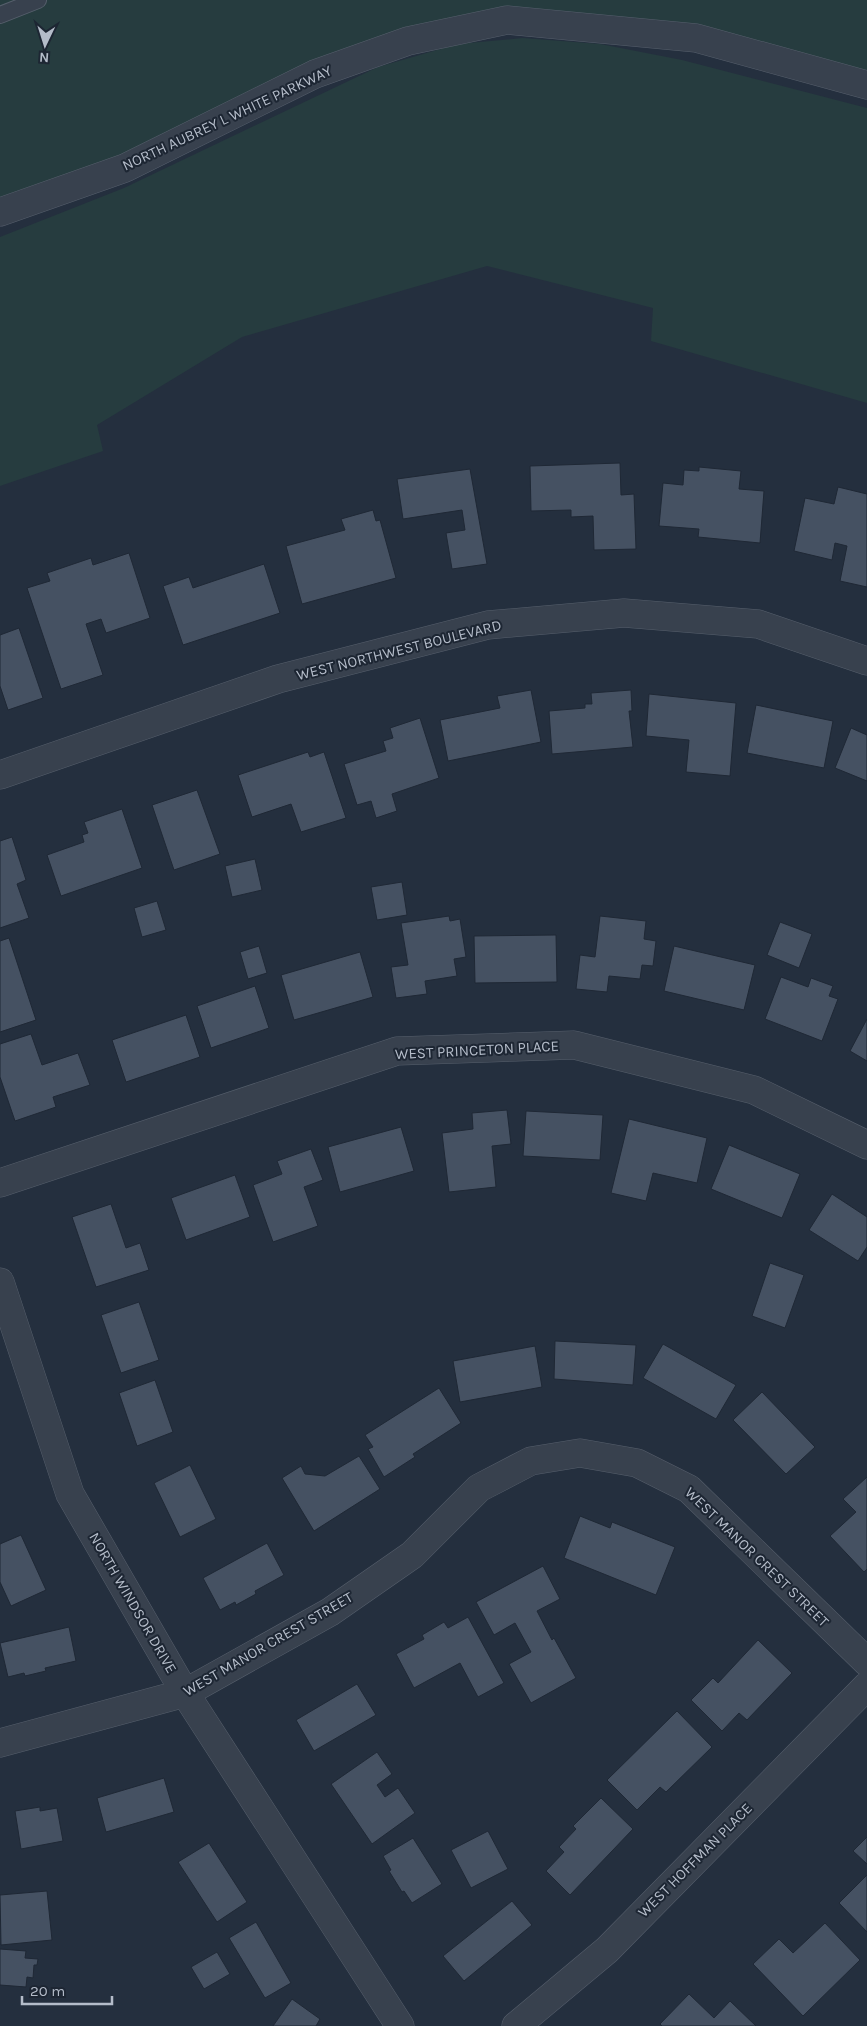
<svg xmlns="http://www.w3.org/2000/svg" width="867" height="2026" viewBox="0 0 867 2026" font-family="Karla,sans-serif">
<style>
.green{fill:#263c3f}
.building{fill:#455162;stroke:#1f2835}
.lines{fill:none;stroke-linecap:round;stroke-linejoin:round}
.service-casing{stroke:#565f6c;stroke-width:18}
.minor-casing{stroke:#565f6c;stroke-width:29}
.service{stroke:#38414e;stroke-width:16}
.minor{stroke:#38414e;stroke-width:28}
.labels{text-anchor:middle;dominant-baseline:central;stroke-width:4;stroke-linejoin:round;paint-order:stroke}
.street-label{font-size:15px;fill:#b4bcc9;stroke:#1d2633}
</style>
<rect width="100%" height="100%" fill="#242f3e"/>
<!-- green -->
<path class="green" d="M0 0H867V74L508 14 0 205Z
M523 38 600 44 682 60 867 108V403L651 341 653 308 487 266 242 337 97 425 103 451 0 486V237L124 188 378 67 458 44Z"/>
<!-- building -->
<path class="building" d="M620 463 621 495 634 494 636 549 594 550 593 516 571 517V510L531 511 530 466Z
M699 467 741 471 739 489 764 491 760 543 698 537 699 529 659 526 663 483 683 485 684 470 699 471Z
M470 469 487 564 452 569 446 533 465 530 462 510 403 519 397 479Z
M838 487 867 494V587L840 581 847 546 835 543 832 560 794 551 805 498 834 504Z
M373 510 376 521 380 520 396 578 302 604 286 546 345 530 341 519Z
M129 553 150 618 106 633 101 619 86 624 103 675 61 689 27 588 50 581 47 573 91 558 93 565Z
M264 564 280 613 183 645 163 586 189 577 193 588Z
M19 628 43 698 8 710 0 686V635Z
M531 690 541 742 448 761 440 720 500 708 497 696Z
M631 690 632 711H629L633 747 552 754 549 711 585 708V704H592L591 693Z
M649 694 736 703 730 776 686 772 689 740 646 736Z
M756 705 833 721 824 768 747 753Z
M420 718 439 778 392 794 397 811 376 818 371 801 357 805 344 764 386 751 383 741 393 738 390 728Z
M851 728 867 735V781L835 768Z
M308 752 310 757 324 752 346 818 301 832 291 804 252 817 238 775Z
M197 790 220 854 174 870 152 805Z
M122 809 142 868 61 896 47 855 84 842 82 835 88 833 84 822Z
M12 837 26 880 17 884 29 918 0 928V841Z
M255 859 262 890 232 897 225 866Z
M402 882 407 915 377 920 371 887Z
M157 901 166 930 142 937 134 908Z
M449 916 450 921 460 919 466 957 454 959 457 976 425 981 427 994 396 998 391 967 408 965 401 923Z
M600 916 646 921 644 939 656 941 653 966 642 965 640 979 609 976 607 992 576 989 580 955 595 957Z
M780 922 812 934 799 968 767 955Z
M556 935 557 982 475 983 474 936Z
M9 938 36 1020 0 1032V941Z
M259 946 267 973 248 979 240 952Z
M674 946 755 965 744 1010 664 991Z
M360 952 373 997 294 1020 281 975Z
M781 977 808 987 811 978 833 986 829 996 838 999 822 1041 765 1019Z
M255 986 269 1028 211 1048 197 1006Z
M186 1015 200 1057 126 1082 112 1040Z
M867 1019V1061L850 1051Z
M31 1034 42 1065 78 1053 90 1085 53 1097 56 1107 15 1121 0 1077V1044Z
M507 1110 511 1144 492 1146 496 1187 449 1192 442 1133 473 1129 472 1113Z
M526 1111 603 1115 600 1160 523 1156Z
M629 1119 707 1138 697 1183 653 1173 646 1201 611 1193Z
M401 1127 414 1171 340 1192 328 1147Z
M729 1145 800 1174 782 1218 711 1189Z
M311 1149 323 1180 304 1187 318 1226 273 1242 253 1185 282 1174 277 1161Z
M235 1175 250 1217 186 1240 171 1198Z
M832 1194 867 1217V1247L858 1261 809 1230Z
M111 1204 126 1248 140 1243 149 1270 96 1287 72 1217Z
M770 1263 804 1275 785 1328 752 1316Z
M139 1302 159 1360 121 1373 101 1315Z
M555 1341 636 1345 633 1385 554 1379Z
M663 1344 736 1385 716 1419 643 1378Z
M535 1346 542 1387 460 1402 453 1361Z
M155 1380 173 1432 137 1446 119 1393Z
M439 1388 461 1423 413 1454 415 1457 384 1477 368 1449 373 1447 365 1435Z
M762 1392 815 1447 786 1474 733 1420Z
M359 1456 380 1489 314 1531 282 1478 301 1466 305 1474 325 1476Z
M190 1465 216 1519 180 1537 154 1483Z
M867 1477V1569L864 1572 830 1536 856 1512 843 1499Z
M580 1516 610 1528 612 1522 675 1547 656 1595 564 1558Z
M21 1535 46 1590 11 1606 0 1582V1544Z
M267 1543 284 1575 255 1591 256 1594 236 1605 235 1602 220 1610 203 1578Z
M543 1566 560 1599 537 1611 552 1640 554 1638 576 1678 531 1703 509 1664 531 1652 515 1623 494 1635 476 1602Z
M468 1617 504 1683 478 1697 460 1663 414 1688 396 1654 424 1639 422 1635 444 1622 448 1628Z
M69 1627 76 1661 45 1668 46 1671 25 1676 24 1673 8 1677 0 1643Z
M758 1640 792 1673 747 1720 739 1713 722 1731 691 1700 713 1678 718 1683Z
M357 1684 376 1715 314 1751 296 1720Z
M677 1711 712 1747 666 1792 660 1787 637 1810 607 1780Z
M377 1752 392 1774 377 1785 385 1797 398 1788 415 1813 372 1844 331 1784Z
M164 1778 174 1812 106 1832 97 1798Z
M601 1798 633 1829 570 1895 546 1871 564 1852 559 1847 576 1829 573 1826Z
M40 1807V1811L57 1808 63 1841 21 1849 15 1811Z
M488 1831 508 1869 471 1888 451 1850Z
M867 1837V1864L853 1851Z
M413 1838 442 1884 412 1903 404 1891 402 1892 389 1871 391 1870 383 1856Z
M209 1843 247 1902 217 1922 178 1862Z
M867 1875V1932L839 1903Z
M47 1891 52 1940 1 1945 0 1895Z
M512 1901 532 1925 464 1981 443 1956Z
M256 1922 291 1983 265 1998 229 1938Z
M825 1923 860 1960 803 2016 753 1964 779 1939 793 1953Z
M0 1949 26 1951 25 1958 38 1959 37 1965H34L33 1978 27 1977 26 1987 0 1985Z
M217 1952 230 1974 204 1989 191 1967Z
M689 1994 714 2018 730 2001 756 2026H662L660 2024Z
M292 1999 320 2019 316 2026H273Z"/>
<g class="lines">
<defs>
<path id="service" d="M0 15 38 0"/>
<path id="minor" d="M0 212 125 168 315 74 408 41 507 20 696 38 867 85
M0 775 278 679 488 625 624 613 758 624 867 661
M0 1183 397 1051 574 1045 754 1090 867 1145
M0 1282 70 1494 185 1693 400 2026
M0 1743 185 1693 330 1612 412 1555 479 1488 531 1461 580 1453 637 1463 689 1489 867 1662
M516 2026 607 1950 867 1686"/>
</defs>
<!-- service casing -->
<use href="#service" class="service-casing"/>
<!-- minor casing -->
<use href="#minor" class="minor-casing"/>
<!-- service -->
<use href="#service" class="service"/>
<!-- minor -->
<use href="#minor" class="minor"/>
</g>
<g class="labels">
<!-- street labels -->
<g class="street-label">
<text transform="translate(227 118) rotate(-25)">NORTH AUBREY L WHITE PARKWAY</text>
<text transform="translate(399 650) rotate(-14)">WEST NORTHWEST BOULEVARD</text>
<text transform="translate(477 1050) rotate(-3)">WEST PRINCETON PLACE</text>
<text transform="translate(757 1557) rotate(44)">WEST MANOR CREST STREET</text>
<text transform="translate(133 1603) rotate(60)">NORTH WINDSOR DRIVE</text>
<text transform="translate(268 1644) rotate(-30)">WEST MANOR CREST STREET</text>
<text transform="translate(695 1860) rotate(-45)">WEST HOFFMAN PLACE</text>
</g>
</g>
<!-- north arrow -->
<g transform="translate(45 45) rotate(184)" stroke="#1d2633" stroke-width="4" paint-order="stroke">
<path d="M0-4L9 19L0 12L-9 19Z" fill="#b4bcc9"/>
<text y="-8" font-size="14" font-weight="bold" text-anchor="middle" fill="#b4bcc9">N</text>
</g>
<!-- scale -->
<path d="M22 1996v8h90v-8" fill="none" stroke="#b4bcc9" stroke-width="2.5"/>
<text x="30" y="1996" font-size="15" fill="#b4bcc9" stroke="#1d2633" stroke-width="4" paint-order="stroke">20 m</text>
</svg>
